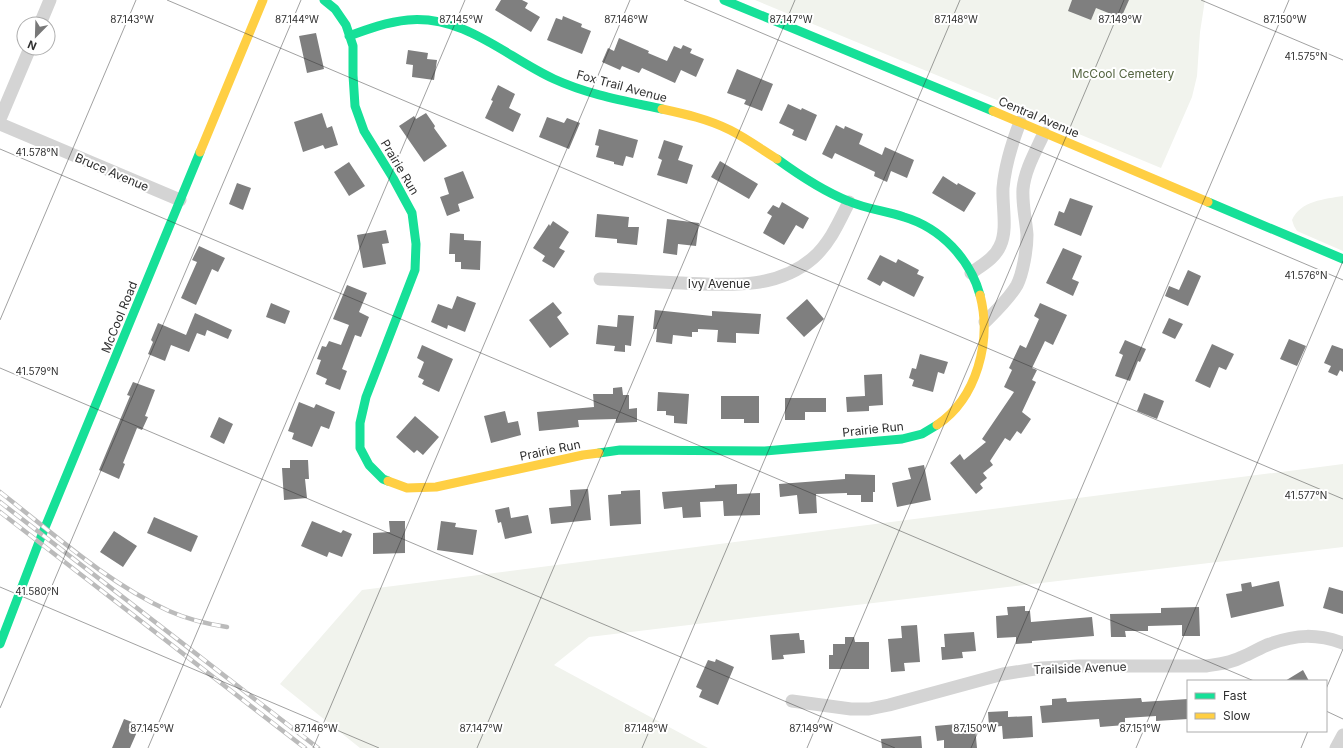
<svg xmlns="http://www.w3.org/2000/svg" width="1343" height="748" viewBox="0 0 1343 748" font-family="Inter,sans-serif">
<style>
.green{fill:#f1f3ed}
.building{fill:#7f7f7f}
.lines{fill:none;stroke-linecap:round;stroke-linejoin:round}
.street{stroke:#d4d4d4;stroke-width:13}
.fast{stroke:#16e098;stroke-width:9}
.slow{stroke:#ffcf43;stroke-width:9}
.rail-casing{stroke:#bbb;stroke-width:4.5}
.rail{stroke:#fff;stroke-width:3;stroke-dasharray:9;stroke-linecap:butt}
.ticks{fill:none;stroke:#2f2f2f;stroke-width:1;stroke-opacity:0.45}
.labels{text-anchor:middle;dominant-baseline:central;stroke-width:4;stroke-linejoin:round;paint-order:stroke}
.park-label{font-size:12px;fill:#556541;stroke:#fff}
.street-label{font-size:12px;fill:#2f2f2f;stroke:#fff}
.ticks-label{font-size:10px;text-anchor:middle;fill:#2f2f2f;stroke:#fff;stroke-width:4;stroke-linejoin:round;paint-order:stroke}
</style>
<rect width="100%" height="100%" fill="#fff"/>
<!-- green -->
<path class="green" d="M755 0H1205L1200 32 1197 76 1192 97 1161 168Z
M1343 196V251L1297 231 1294 226 1292 220C1300 201 1325 199 1343 196Z
M1343 464V547L589 637 554 665 708 748H360L280 684 362 590Z"/>
<!-- building -->
<path class="building" d="M501 0H522L528 3 525 8 540 17 531 32 495 10Z
M1072 0H1129L1121 18 1096 8 1091 20 1068 11Z
M563 16 582 24 581 27 591 31 582 54 547 40 556 18 562 20Z
M316 33 324 69 307 73 299 36Z
M619 38 649 51 648 53 667 61 674 46 681 49 683 45 692 49 690 53 704 59 696 77 681 70 675 83 642 68 639 73 622 66 620 70 602 62 608 48 614 51Z
M408 50 428 53 427 59 437 60 434 80 412 77 413 65 406 64Z
M737 69 773 84 762 111 744 104 746 100 727 93Z
M498 85 515 94 509 108 521 114 513 132 485 118 493 101 491 100Z
M788 104 801 110 802 108 817 115 806 141 792 135 794 130 779 123Z
M322 113 327 128 332 126 338 145 325 149 323 145 303 152 294 122Z
M426 113 435 126 434 128 447 146 424 162 399 126 414 116 416 119Z
M547 117 564 123 567 118 580 123 569 149 539 137Z
M836 125 844 129 845 126 863 134 859 144 882 155 885 147 914 160 907 178 891 171 887 182 874 176 875 172 835 153 832 159 822 154Z
M599 129 638 140 633 158 626 156 623 166 614 164V162L596 157 599 146 595 145Z
M664 140 683 146 678 160 693 165 687 184 657 175 662 160 658 158Z
M720 161 758 184 749 199 711 177Z
M349 162 365 186 349 196 334 172Z
M463 171 474 198 458 204 460 211 447 216 440 197 449 194 444 178Z
M943 176 957 185 958 183 976 193 964 212 932 193Z
M237 183 251 188 243 210 229 204Z
M1070 198 1093 206 1081 236 1054 225 1059 211 1064 213Z
M782 202 809 218 803 229 796 225 784 245 763 233 772 216 767 213 773 205 779 208Z
M597 214 629 217 628 227H639L637 245 617 243V239L595 237Z
M667 219 699 223 696 246 678 244 677 255 663 253Z
M553 221 569 232 559 248 565 251 554 268 542 261 545 256 533 248 549 224 550 226Z
M386 230 389 243 382 244 386 264 363 268 357 235Z
M450 233 464 234V240L481 241 480 270 461 269V262H455V254H449Z
M199 246 225 258 218 272 212 269 196 305 181 298 197 262 192 260Z
M1063 248 1082 256 1072 279 1079 282 1073 296 1046 283Z
M880 255 896 263 898 259 919 270 917 274 924 277 914 297 883 281 880 286 867 279Z
M1188 270 1201 276 1188 306 1165 296 1169 286 1179 290Z
M347 285 367 293 359 312 369 317 361 337 355 335 342 369 347 371 340 390 325 384 327 379 316 374 321 360 317 359 322 346 326 347 329 341 341 345 349 325 333 319Z
M457 296 476 303 465 332 448 325 447 329 431 322 438 304 452 309Z
M807 299 824 319 804 337 786 318Z
M553 302 562 313 557 317 569 334 550 348 529 320Z
M271 303 290 311 285 324 266 317Z
M1040 303 1067 315 1053 345 1045 341 1032 368 1037 370 1032 380 1036 382 1022 412 1031 419 1021 434 1017 431 1010 441 1005 438 990 461 993 465 983 473 987 478 980 484 983 488 976 494 950 463 960 454 964 460 986 442 982 439 1014 392 1004 387 1012 370 1009 368 1020 345 1026 348 1039 319 1034 316Z
M655 310 712 316V311L761 314 759 334 736 333V343L717 342 718 330 698 329V332H692V337L673 335 672 344 656 342 657 329H653Z
M195 313 232 330 228 339 207 330 205 336 197 333 189 352 171 345 165 361 148 354 153 342 151 340 158 323 186 335Z
M618 315 634 316 631 346 625 345V352L614 351 615 346 596 344 598 325 617 327Z
M1169 318 1183 324 1175 339 1162 333Z
M1289 339 1306 346 1297 366 1280 359Z
M1125 340 1146 349 1140 362 1138 361 1130 381 1115 376 1123 355 1119 353Z
M1212 344 1234 354 1226 370 1219 367 1210 388 1195 381Z
M422 345 453 359 439 392 422 384 424 380 418 377 424 362 417 358Z
M1332 345 1343 349V372L1340 370 1337 376 1328 372 1331 366 1324 363Z
M920 354 948 362 944 374 938 372 933 392 912 386 914 380 909 378 912 368 916 369Z
M882 374 883 405 869 406V411L847 412 846 397 865 396 864 375Z
M133 382 155 390 145 416 148 417 142 430 137 428 123 463 125 464 119 479 99 470 130 396 127 395Z
M622 387 623 395H629V409L637 408V422L616 423V419L578 420 579 427 539 431 537 412 594 407 593 394H613V388Z
M658 392 689 394 687 424 674 423V416L666 415V411H657Z
M1144 393 1164 401 1157 419 1137 411Z
M721 396H759V423H744V419H721Z
M785 398H826V412H805V420H785Z
M299 402 314 408 316 404 335 412 329 429 321 426 312 447 292 439 294 433 288 431Z
M505 411 508 423 518 421 521 435 491 443 484 416Z
M415 416 439 437 423 455 417 450 414 453 396 437Z
M219 417 233 424 224 444 210 437Z
M290 460H308L309 479H305L307 498 284 500 282 468H290Z
M924 465 931 500 897 507 892 483 911 479 908 468Z
M845 474 875 475V492H873V502H861V495H847V493L816 494 817 513 799 514 797 495 780 497 779 484 845 479Z
M737 484V494L760 493V515L724 516 723 501 700 502 701 517 683 518 682 507 664 509 662 492 715 488V485Z
M588 489 591 520 551 524 549 508 571 506 570 490Z
M640 490 641 524 610 526 608 495 621 494V491Z
M509 507 511 518 528 515 532 533 505 539 501 522 498 523 495 510Z
M154 517 198 536 191 552 147 533Z
M312 521 341 533 343 530 352 534 342 557 329 552 327 557 301 546Z
M389 521H405V553L373 554V533L390 532Z
M441 521 456 523 455 527 477 530 473 555 437 550Z
M114 531 137 546 123 567 100 552Z
M1279 581 1284 606 1231 618 1226 594 1242 591 1241 584 1251 582 1252 587Z
M1329 587 1343 591V614L1323 608Z
M1025 606V611H1030L1031 622 1092 617 1094 636 1032 641V643L1016 644V637L997 638 996 616 1008 615 1007 607Z
M1199 607 1200 636H1182V625L1148 626V631H1125L1126 637H1111L1110 614 1161 613V608Z
M917 625 920 662 904 663 905 671 891 672 888 639 902 638 901 626Z
M974 632 976 651 962 652 963 658 942 660 941 647H945L944 634Z
M799 633 800 640H804L805 653 783 655 784 659 772 660 770 635Z
M845 637H854L855 642H869V669H829V655H833V644H845Z
M716 659 734 667 718 705 699 697 702 690 696 687 708 660 715 662Z
M1303 670 1309 681H1285Z
M1066 698 1067 702 1141 698 1142 702 1188 699V719L1156 721V716L1125 718V725L1100 727 1099 719 1042 723 1040 706 1052 705V699Z
M1008 711V717L1032 716 1033 737 1003 739 1002 726 989 727 988 712Z
M124 719 140 725 130 748H112Z
M957 724V728L975 727 977 748H944V740L937 741 935 726Z
M921 736 922 748H882L881 739Z"/>
<g class="lines">
<!-- street -->
<path class="street" d="M40 24 50 0
M0 119 30 48
M0 124 180 200
M971 273C982 265 995 258 1000 246 1008 230 1002 206 1003 188 1005 165 1012 143 1020 122
M600 279C628 280 655 282 682 283 728 285 776 290 813 258 830 243 839 222 849 202
M985 322C996 311 1009 299 1017 285 1023 273 1027 249 1027 235 1026 220 1022 205 1023 189 1025 169 1036 151 1044 133
M792 701 851 709H869L889 705 1003 674 1042 668 1079 666H1206C1219 664 1231 663 1242 657 1252 653 1261 647 1270 644 1297 634 1317 634 1343 643
M1336 748 1343 735"/>
<!-- fast -->
<path class="fast" d="M324 0 335 9 346 25 353 46V75L355 106 364 131 393 178 412 213 416 244 415 270 366 397 360 423V448L369 465 383 479 388 481
M724 0 993 111
M349 36C368 29 387 22 408 20 465 15 506 57 554 79 589 95 625 101 662 109
M777 159C799 175 823 191 848 201 866 209 886 211 904 217 941 228 970 259 980 295
M1208 202 1343 259
M599 453 620 450 765 451 902 439 922 434 937 425
M0 644 39 542 200 152"/>
<!-- slow -->
<path class="slow" d="M662 109C685 114 708 119 730 130 746 138 761 149 777 159
M993 111 1208 202
M200 152 263 0
M937 425C977 398 992 341 980 295
M388 481 407 488 436 487 583 455 599 453"/>
<defs>
<path id="rail" d="M0 492C54 534 106 582 169 611 187 619 207 624 227 627
M0 502 318 748
M0 512 305 748"/>
</defs>
<!-- rail casing -->
<use href="#rail" class="rail-casing"/>
<!-- rail -->
<use href="#rail" class="rail"/>
</g>
<!-- ticks -->
<path class="ticks" d="M167 0 1343 499M684 0 1343 280M1201 0 1343 60M0 149 1254 681M0 320 136 0M0 368 895 748M0 587 379 748M1326 689 1343 649M0 708 301 0M1326 711 1343 719M148 748 465 0M313 748 630 0M477 748 795 0M642 748 960 0M807 748 1124 0M971 748 1289 0M1136 748 1343 261M1301 748 1308 731"/>
<g class="labels">
<!-- park labels -->
<g class="park-label">
<text x="1123" y="73">McCool Cemetery</text>
</g>
<!-- street labels -->
<g class="street-label">
<text transform="translate(622 86) rotate(15)">Fox Trail Avenue</text>
<text transform="translate(1039 117) rotate(23)">Central Avenue</text>
<text transform="translate(400 167) rotate(59)">Prairie Run</text>
<text transform="translate(112 172) rotate(23)">Bruce Avenue</text>
<text x="719" y="283">Ivy Avenue</text>
<text transform="translate(119 317) rotate(-68)">McCool Road</text>
<text transform="translate(873 429) rotate(-6)">Prairie Run</text>
<text transform="translate(550 450) rotate(-12)">Prairie Run</text>
<text transform="translate(1080 668) rotate(-2)">Trailside Avenue</text>
</g>
</g>
<g class="ticks-label">
<text x="297" y="23">87.144°W</text>
<text x="132" y="23">87.143°W</text>
<text x="461" y="23">87.145°W</text>
<text x="626" y="23">87.146°W</text>
<text x="791" y="23">87.147°W</text>
<text x="956" y="23">87.148°W</text>
<text x="1120" y="23">87.149°W</text>
<text x="1285" y="23">87.150°W</text>
<text x="1306" y="60">41.575°N</text>
<text x="37" y="156">41.578°N</text>
<text x="1306" y="279">41.576°N</text>
<text x="37" y="375">41.579°N</text>
<text x="1306" y="499">41.577°N</text>
<text x="37" y="595">41.580°N</text>
<text x="152" y="732">87.145°W</text>
<text x="316" y="732">87.146°W</text>
<text x="481" y="732">87.147°W</text>
<text x="646" y="732">87.148°W</text>
<text x="811" y="732">87.149°W</text>
<text x="975" y="732">87.150°W</text>
<text x="1140" y="732">87.151°W</text>
</g>
<!-- legend -->
<rect x="1187" y="680" width="140" height="52" fill="#ffffff" stroke="#acacac"/>
<rect x="1195" y="693" width="20" height="6" fill="#16e098" stroke="#acacac"/>
<text x="1223" y="700" font-size="12" fill="#2f2f2f">Fast</text>
<rect x="1195" y="713" width="20" height="6" fill="#ffcf43" stroke="#acacac"/>
<text x="1223" y="720" font-size="12" fill="#2f2f2f">Slow</text>
<!-- north arrow -->
<g transform="translate(36 36) rotate(203)"><circle r="19" fill="#ffffff" stroke="#acacac"/>
<path d="M0-3L7 15L0 10L-7 15Z" fill="#787878"/>
<text y="-6" font-size="11" font-weight="bold" text-anchor="middle" fill="#2f2f2f">N</text>
</g>
</svg>
